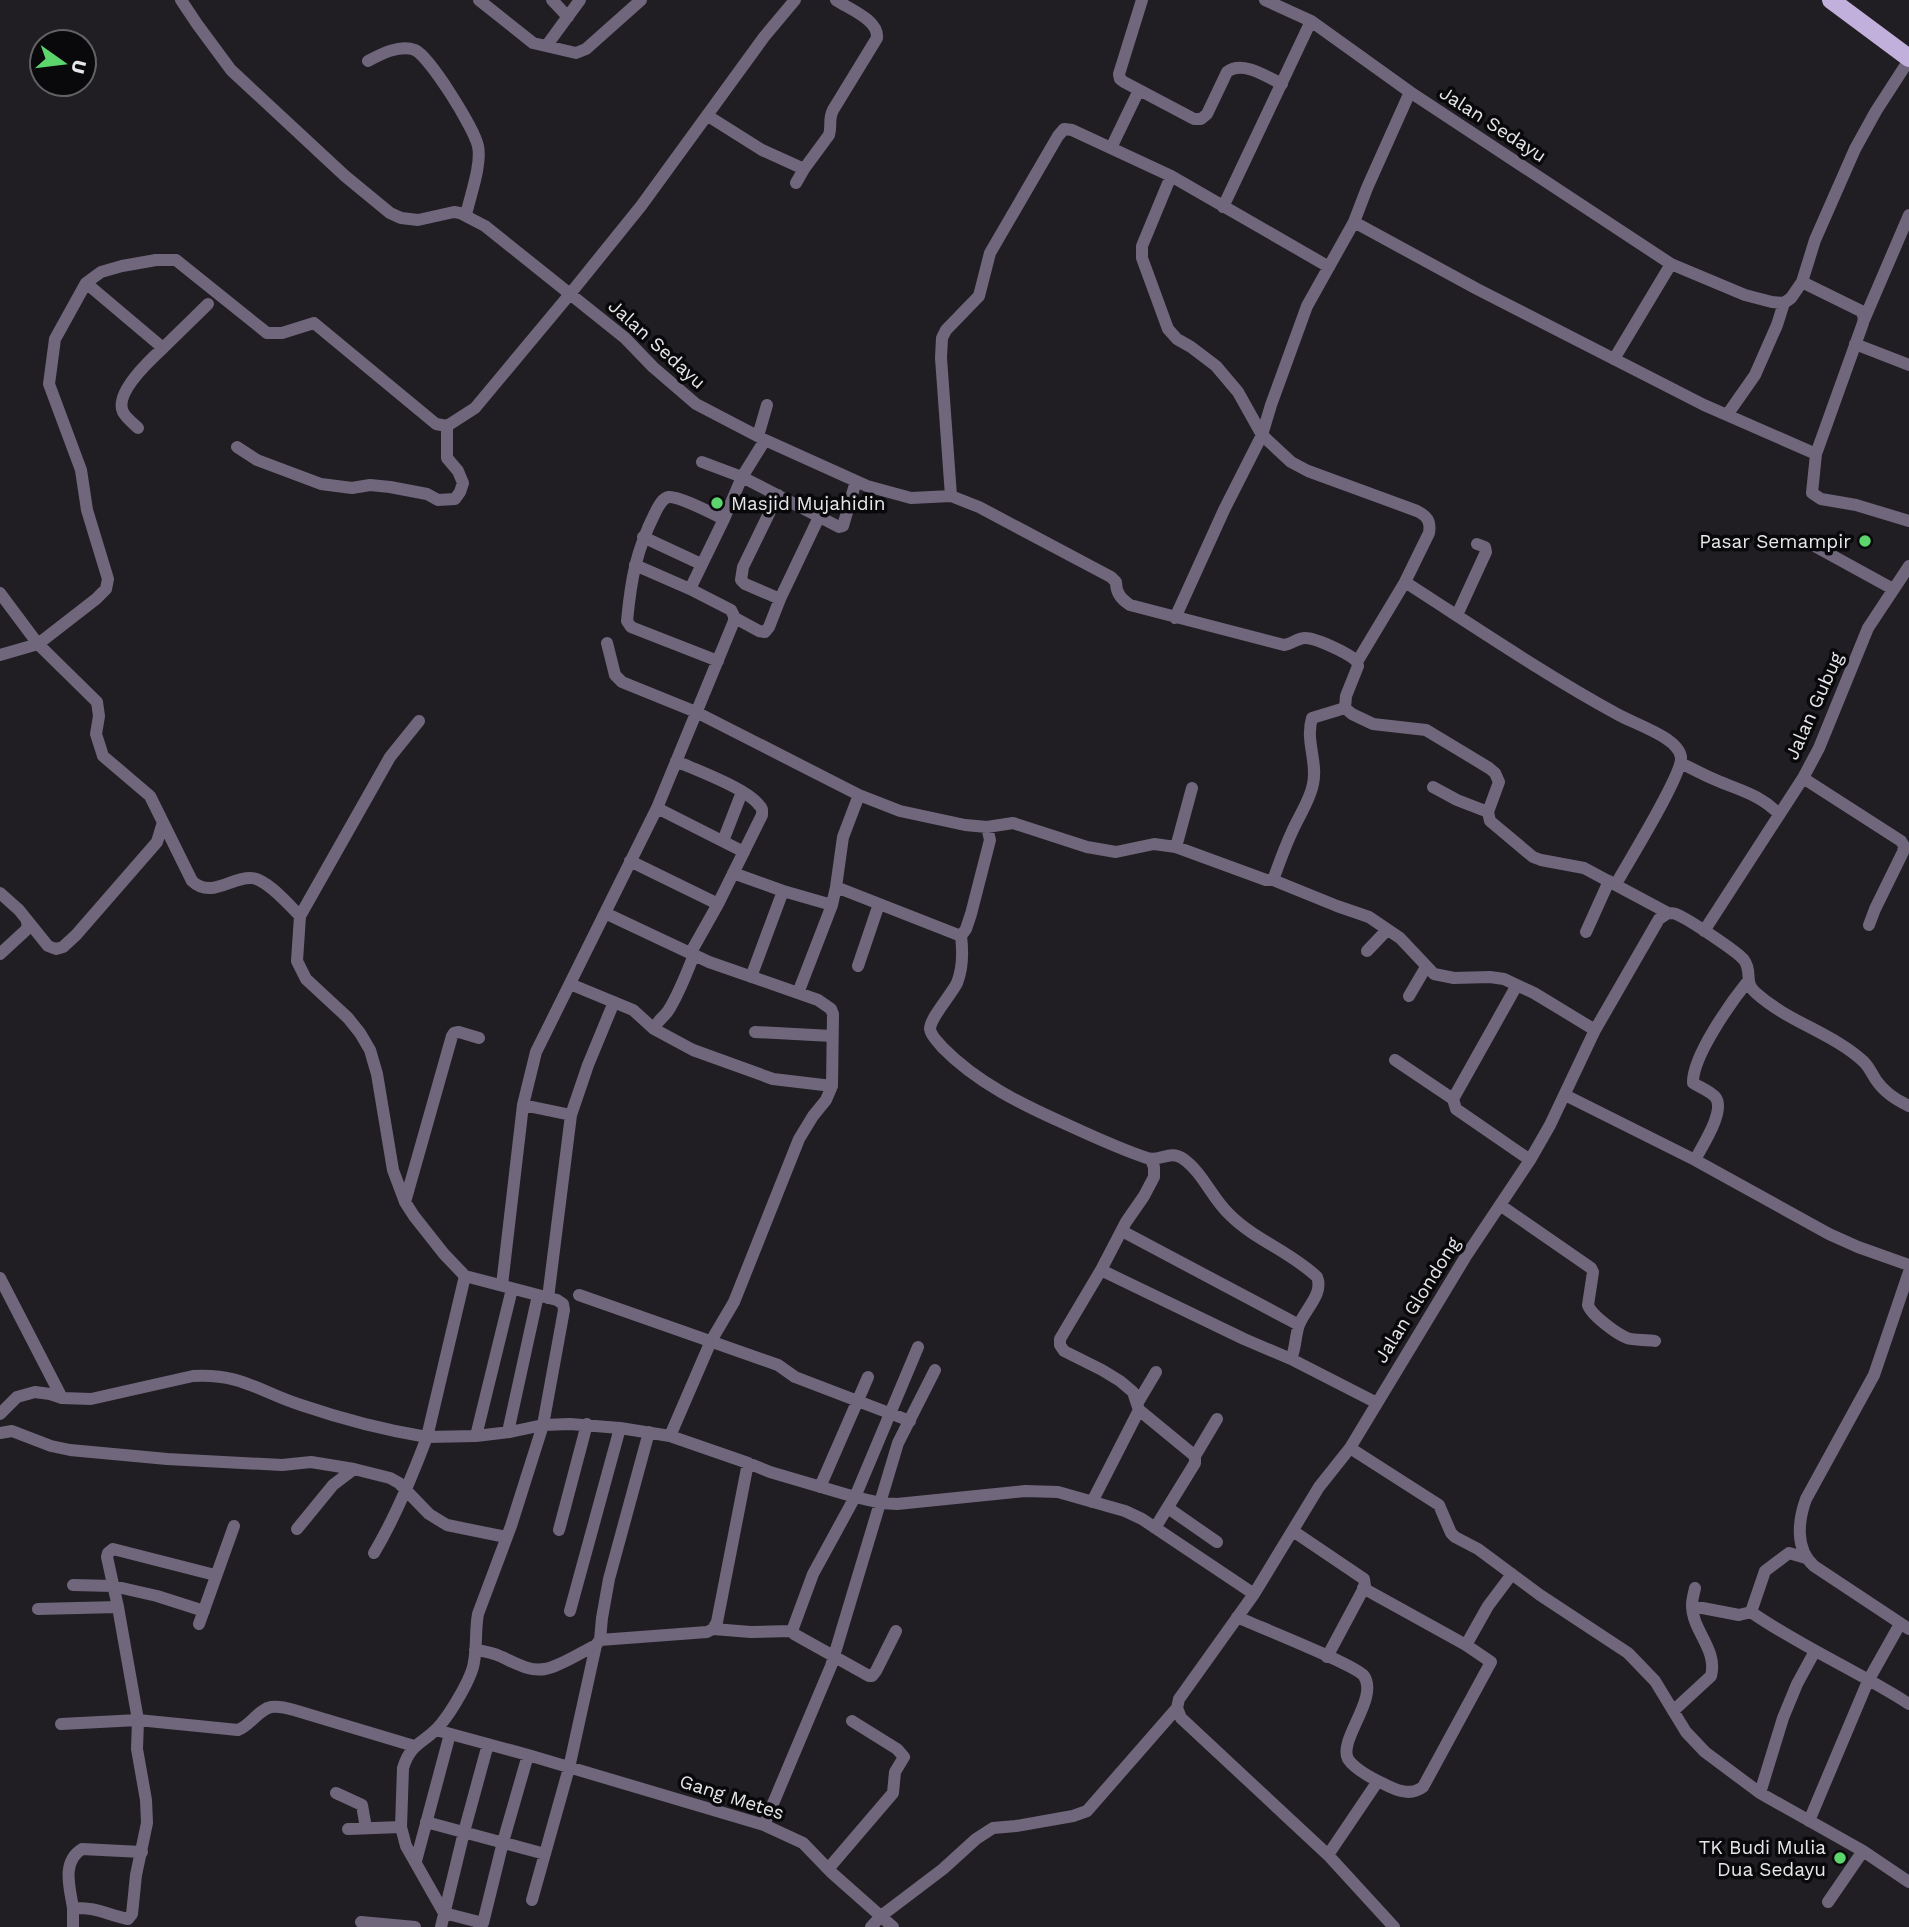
<svg xmlns="http://www.w3.org/2000/svg" width="1909" height="1927" viewBox="0 0 1909 1927" font-family="'Work Sans',sans-serif">
<style>
.lines{fill:none;stroke-linecap:round;stroke-linejoin:round}
.minor{stroke:#70677c;stroke-width:12}
.primary{stroke:#c2b0dc;stroke-width:18}
.poi-dot{fill:#5cd56d;stroke:#09080b;stroke-width:2.5}
.labels{text-anchor:middle;dominant-baseline:central;stroke-width:7;stroke-linejoin:round;paint-order:stroke}
.street-label{font-size:19px;fill:#e7e6e9;stroke:#09080b}
.poi-label{font-size:19px;fill:#e7e6e9;stroke:#09080b;text-anchor:end}
</style>
<rect width="100%" height="100%" fill="#201e23"/>
<g class="lines">
<!-- minor -->
<path class="minor" d="M181 0 197 24 231 70 345 176 390 213 401 218 418 220 454 212 460 213 485 226 625 338 653 367 696 404 765 440 867 486 911 498 951 496 979 507 1111 577 1116 582C1116 593 1121 599 1130 605L1284 645C1291 644 1298 638 1305 638 1316 638 1351 654 1357 662
M479 0 533 43 576 53 586 49 641 0
M552 0 568 17
M1142 0 1119 74 1120 79 1124 82 1194 119H1201L1207 114 1227 72C1243 60 1267 77 1282 84
M1265 0 1311 21 1410 92
M547 45 580 0
M368 61C381 54 400 44 415 50 430 57 474 128 478 146 482 165 470 196 466 215
M708 116 762 150 804 169
M1111 148 1139 90
M1171 176 1142 246V258L1168 329 1177 339 1191 347 1216 366 1238 392 1262 435 1291 462 1308 471 1417 511C1427 516 1431 521 1429 533L1405 582 1357 662 1358 666 1346 696 1345 708 1352 714 1373 724 1426 730 1489 768 1495 773 1499 782 1488 812 1490 821 1533 857 1541 860 1584 868 1668 913C1671 913 1675 913 1678 915 1688 919 1738 952 1744 960 1753 972 1743 982 1756 993 1788 1022 1833 1033 1864 1062 1869 1067 1872 1074 1876 1080 1884 1092 1896 1100 1909 1106
M796 183 804 169 829 135C832 126 828 120 833 110L877 38C879 20 849 9 836 0
M1223 207 1311 21
M1354 222 1477 289 1704 405 1816 454
M1802 282 1861 311 1864 317 1863 323 1816 454 1812 493 1821 499 1856 505 1909 521
M86 283 163 348C151 359 114 393 123 412 126 418 134 424 138 428
M1864 320 1909 215
M1855 344 1909 365
M163 348 208 304
M1614 359 1671 264
M1727 415 1755 375 1777 325 1784 303
M758 436 767 405
M237 447 257 460 321 484 352 488 370 485 390 487 427 494 438 500 455 499 460 492 463 483 458 471 447 458V426
M702 462 742 477 839 527 843 526 856 481
M778 495 743 567 741 580 745 584 780 599 819 517
M951 496 941 358 942 338 946 330 979 296 990 253 1058 136 1064 129 1072 130 1171 176 1329 267
M643 537 701 564
M1811 544 1893 589
M1405 582C1475 627 1544 674 1617 714 1634 724 1678 737 1681 757 1683 774 1627 864 1616 884
M690 589 724 519 742 477 765 440
M0 593 38 644 97 702 99 716 96 734 103 756 150 796 192 881C211 899 231 877 251 878 266 878 289 905 300 916
M1457 615 1486 552 1485 547 1477 544
M735 618 759 631 765 632 769 627 780 599
M1175 618 1224 510 1262 435 1271 405 1307 306 1354 222 1367 188 1410 92 1671 264 1745 295 1772 302 1784 303 1791 298 1802 282 1815 240 1855 149 1876 111 1909 60
M607 643 615 675 622 682 696 712 859 795 900 811 965 825 987 827 1013 823 1087 847 1116 852 1154 844 1176 847 1266 880H1273L1337 906 1369 917 1400 938 1434 974 1454 978 1490 977 1504 979 1534 993 1595 1030
M0 655 38 644 96 599 106 589 108 579 87 510 81 470 49 384 55 339 86 283 101 272 122 266 156 260H176L267 333H282L314 323 436 424 447 426 475 408 570 294 641 206 764 37 795 0
M718 661 631 627 627 621C631 579 636 551 655 513 658 507 662 498 669 497 679 496 713 514 724 519
M419 721 390 757 300 916 297 961 306 979 348 1018 360 1033 370 1050 377 1074 393 1170 405 1202 414 1216 444 1254 465 1276 557 1300 563 1304 564 1310 543 1425 511 1526 478 1614C475 1630 477 1646 474 1662 472 1678 451 1712 441 1724 426 1743 411 1741 403 1768L401 1827 406 1846 444 1913 483 1923 503 1842 528 1755
M676 761C696 770 746 788 759 805 763 809 762 810 762 815L718 904 691 952
M1681 763C1693 769 1704 775 1716 780 1741 791 1759 794 1779 814
M1803 778 1901 841 1904 846 1903 852 1875 909 1869 925
M1433 787 1457 800 1488 812
M657 808 744 852
M987 827 990 840 971 914 966 929 961 936C963 952 963 968 957 983 951 995 930 1018 930 1029 931 1036 938 1042 942 1047 977 1083 1023 1105 1068 1125 1094 1137 1120 1149 1147 1158 1159 1162 1170 1150 1182 1158 1203 1172 1212 1199 1230 1215 1255 1240 1291 1252 1317 1277 1324 1294 1305 1309 1299 1325 1295 1336 1296 1348 1291 1359L1377 1403
M723 841 742 792
M1176 847 1192 788
M630 861 718 904
M733 873 783 891 832 905
M1273 880C1279 864 1284 849 1291 834 1298 817 1310 801 1313 784 1318 762 1305 741 1312 718L1345 708
M836 887 843 837 859 795
M0 893 19 910 48 946 56 949 63 947 76 935 157 842 163 822
M605 913 709 962 818 1000 831 1009 833 1014 832 1086 826 1100 813 1116 799 1139 734 1302 711 1341 670 1436
M1704 931 1803 778 1819 748 1868 628 1909 566
M1586 932 1609 881
M1367 951 1387 930
M0 954 26 930 28 925 27 922
M858 966 879 904
M751 977 783 891
M570 984 633 1010 654 1029 693 1050 773 1079 832 1086
M1517 985 1453 1099 1456 1109 1530 1160
M798 993 832 905 836 887 961 936
M1409 996 1426 967
M654 1029C657 1021 663 1018 668 1011 679 994 686 974 694 955
M755 1032 832 1036
M1395 1060 1453 1099
M1565 1095 1695 1160 1829 1234 1858 1247 1909 1265
M523 1105 571 1115
M1695 1160C1702 1146 1725 1112 1716 1098 1711 1091 1701 1088 1693 1083 1692 1057 1731 1002 1748 981
M405 1202 452 1036 454 1033 459 1032 479 1038
M1500 1205 1591 1268 1593 1272 1588 1305C1591 1315 1617 1334 1627 1338 1635 1341 1646 1339 1655 1341
M1122 1231 1299 1325
M1101 1270 1126 1222 1144 1196 1154 1177V1167L1151 1160
M1909 1272 1874 1375 1806 1499C1798 1521 1795 1549 1814 1566L1909 1629
M465 1276 427 1437 476 1436 510 1432 543 1425 570 1424 620 1428 670 1436 748 1463 770 1472 855 1497 881 1503 897 1504 1025 1491 1058 1492 1125 1511 1142 1519 1254 1594
M0 1278 62 1398
M502 1285 523 1105 536 1052 657 808 734 621V616L731 610 690 589 635 565
M579 1295 778 1365 795 1377 910 1421
M548 1298 571 1115 588 1065 614 1002
M1137 1404 1156 1372
M0 1414 17 1397 35 1392 50 1394 62 1398 91 1399 193 1376C241 1373 260 1392 301 1405 342 1419 384 1430 427 1437 412 1477 396 1516 374 1553
M508 1432 538 1295
M0 1433 12 1431 51 1446 70 1450 167 1459 282 1465 311 1462 354 1469
M476 1436 512 1289
M1350 1448 1439 1505 1451 1533 1455 1537 1478 1549 1540 1595 1628 1653 1655 1681 1686 1732 1705 1752 1760 1793 1863 1851 1909 1882
M1195 1456 1217 1419
M820 1487 868 1377
M1092 1502 1139 1410
M1168 1508 1217 1542
M1155 1528 1195 1463V1456L1139 1410 1133 1392 1120 1381 1102 1370 1064 1351 1060 1345V1339L1101 1270 1244 1339 1291 1359
M297 1529 333 1485 354 1469 390 1478 399 1483 429 1514 447 1525 506 1537
M559 1530 587 1424
M1293 1531 1364 1579 1365 1586 1327 1657
M73 1585 113 1586 157 1596 204 1611
M1692 1606 1739 1615 1751 1612C1801 1647 1858 1671 1909 1704
M38 1609 118 1607
M570 1611 620 1428
M1751 1612 1765 1571 1789 1553 1806 1558
M1237 1617C1257 1626 1356 1665 1364 1676 1379 1698 1338 1740 1348 1759 1354 1768 1368 1776 1378 1781
M199 1624 234 1526
M713 1629 751 1632 792 1631
M896 1631 876 1671 872 1676H869L794 1634 792 1631 813 1574 855 1497 918 1347
M600 1640 602 1618 609 1579 649 1432
M1466 1645 1488 1606 1512 1574
M475 1650C484 1651 494 1653 502 1657 515 1663 530 1672 545 1669 559 1667 582 1652 596 1645
M1673 1711 1711 1676C1718 1649 1692 1631 1692 1605 1692 1599 1694 1593 1695 1588
M61 1724 138 1720 238 1730C250 1726 259 1709 271 1707 279 1706 287 1708 294 1710L414 1746
M436 1730 528 1755 764 1825 803 1843 832 1873 893 1927
M336 1793 362 1805 366 1828
M1760 1793 1783 1718 1797 1684 1815 1651
M1809 1821 1868 1681 1900 1624
M426 1822 545 1854
M764 1825 831 1666 898 1443 935 1370
M348 1829 401 1827
M1328 1855 1378 1781C1392 1788 1408 1798 1423 1787L1491 1662 1466 1645 1363 1588
M416 1861 450 1734
M828 1869 893 1793 895 1772 904 1757 897 1749 852 1721
M532 1900 569 1768 596 1645 600 1640 707 1632 713 1629 717 1622 748 1463
M1828 1902 1863 1851
M73 1908C70 1888 61 1862 82 1849L142 1852
M361 1922 415 1927
M73 1927V1908C98 1907 107 1915 128 1919L132 1914 136 1875 147 1823 146 1800 137 1749 138 1720 118 1607 107 1557 108 1553 113 1549 215 1575
M441 1927 464 1832 488 1744
M871 1927 881 1916 943 1869 976 1839 993 1828 1016 1826 1073 1816 1087 1811 1177 1708
M1394 1927 1328 1855 1181 1718 1177 1708 1179 1699 1254 1594 1319 1487 1350 1448 1466 1256 1530 1160 1550 1125 1595 1030 1659 919 1668 913"/>
<!-- primary -->
<path class="primary" d="M1831 0 1909 58"/>
</g>
<!-- markers -->
<g class="poi-dot">
<circle cx="717" cy="503" r="7"/>
<circle cx="1865" cy="541" r="7"/>
<circle cx="1840" cy="1858" r="7"/>
</g>
<g class="labels">
<!-- street labels -->
<g class="street-label">
<text transform="translate(1493 124) rotate(33)">Jalan Sedayu</text>
<text transform="translate(657 344) rotate(42)">Jalan Sedayu</text>
<text transform="translate(1814 706) rotate(-66)">Jalan Gubug</text>
<text transform="translate(1417 1300) rotate(-58)">Jalan Glondong</text>
<text transform="translate(732 1797) rotate(18)">Gang Metes</text>
</g>
<!-- poi labels -->
<g class="poi-label">
<text x="731" y="503" text-anchor="start">Masjid Mujahidin</text>
<text x="1851" y="541">Pasar Semampir</text>
<text x="1826" y="1847">TK Budi Mulia<tspan x="1826" dy="22">Dua Sedayu</tspan></text>
</g>
</g>
<!-- north arrow -->
<g transform="translate(63 63) rotate(104)"><circle r="33" fill="#09080b" stroke="#626164" stroke-width="2"/>
<path d="M0-5L12 26L0 18L-12 26Z" fill="#5cd56d"/>
<text y="-10" font-size="19" font-weight="bold" text-anchor="middle" fill="#e7e6e9">U</text>
</g>
</svg>
